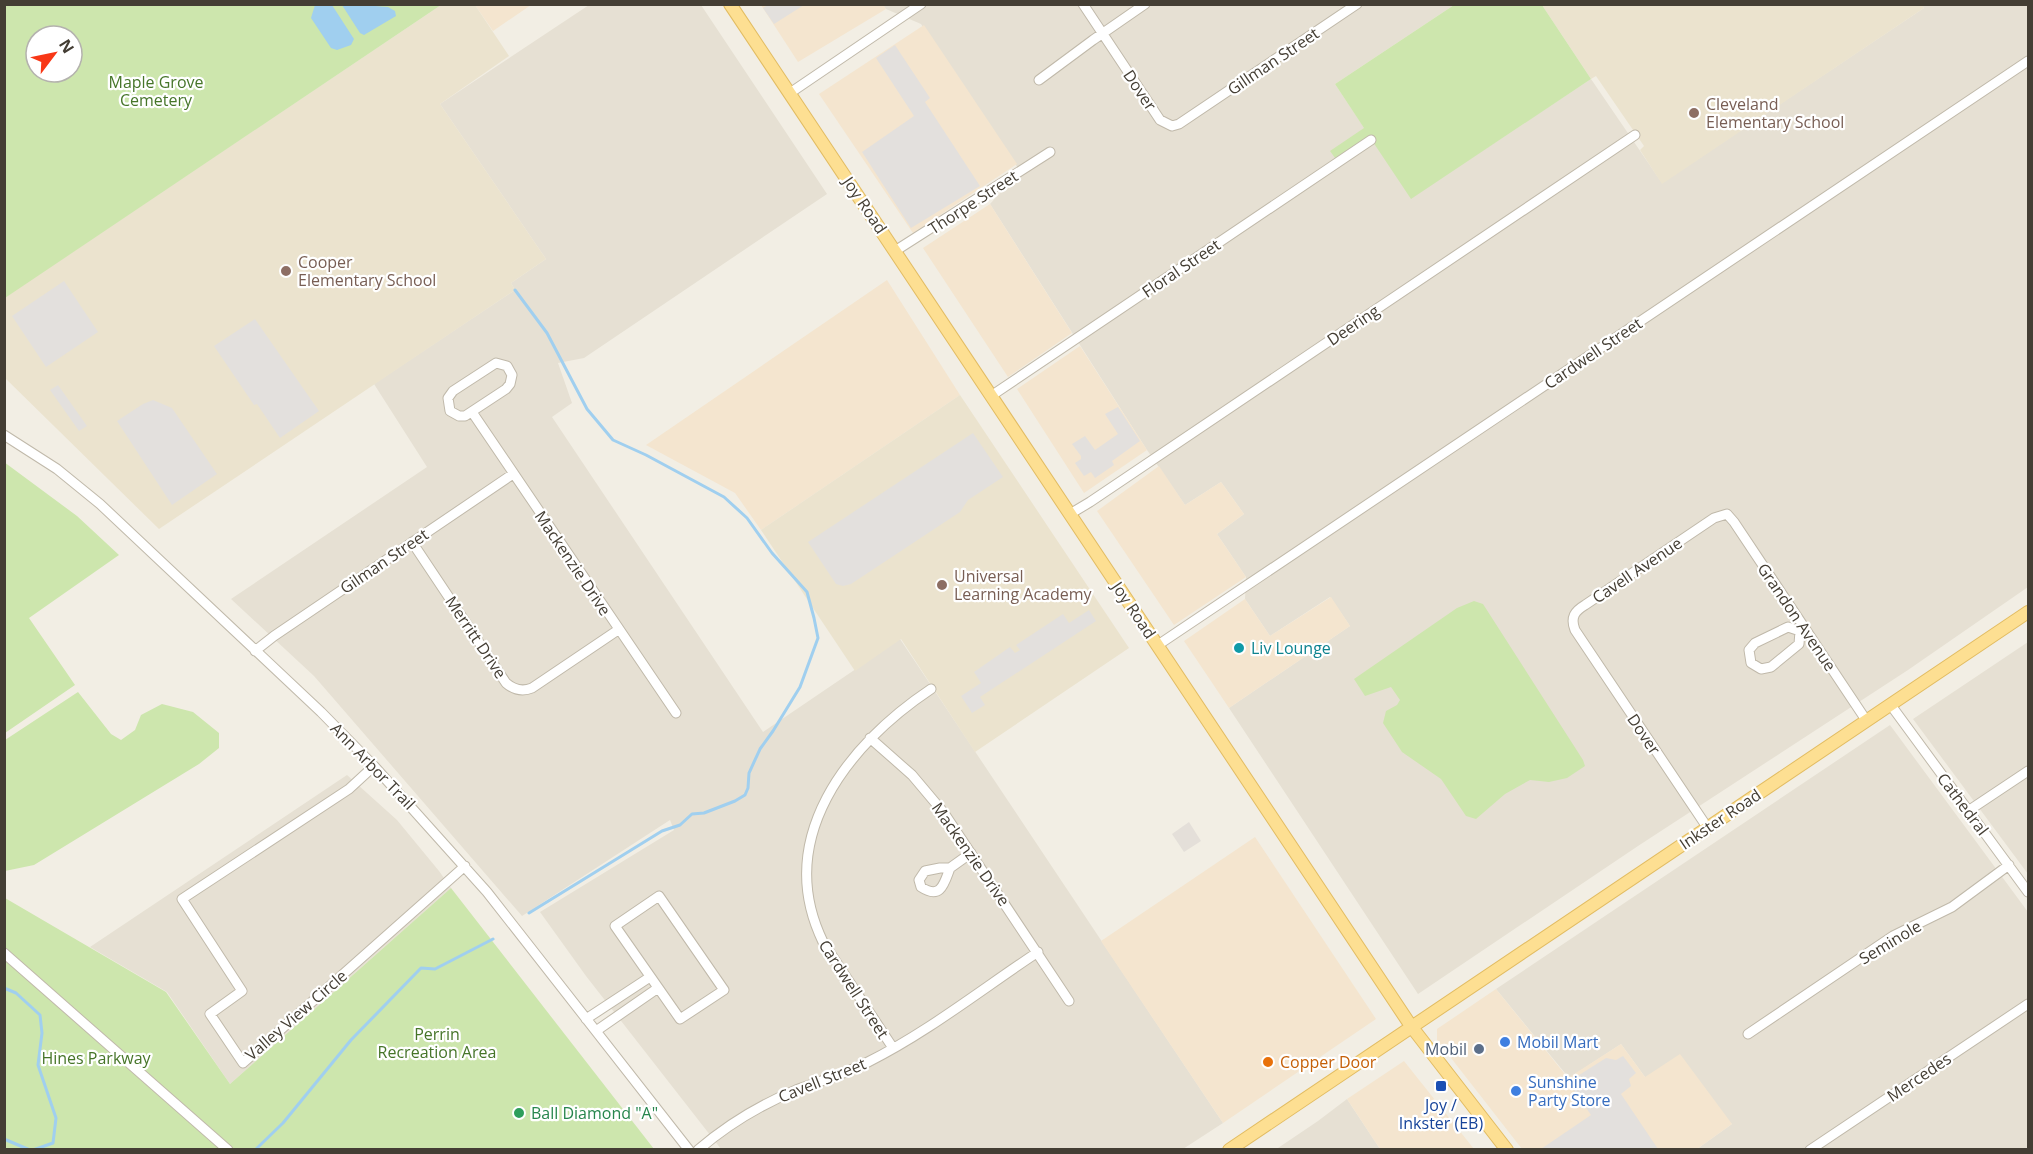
<svg xmlns="http://www.w3.org/2000/svg" width="2033" height="1154" viewBox="0 0 2033 1154" font-family="'Open Sans',sans-serif">
<style>
.residential{fill:#e6e0d3}
.commercial{fill:#f4e5cf}
.industrial{fill:#e4dfd9}
.education{fill:#ebe3ce}
.green{fill:#cde6ad;fill-rule:evenodd}
.parking{fill:#e3e0dd}
.water{fill:#a0cfef}
.lines{fill:none;stroke-linecap:round;stroke-linejoin:round}
.stream{stroke:#a0cfef;stroke-width:3}
.minor-casing{stroke:#c0b9aa;stroke-width:11}
.major-casing{stroke:#e2bc62;stroke-width:14}
.minor{stroke:#fff;stroke-width:9}
.major{stroke:#fddf92;stroke-width:12}
.education-dot{fill:#8d6e63;stroke:#fff;stroke-width:2}
.culture-dot{fill:#0f9aa8;stroke:#fff;stroke-width:2}
.shop-dot{fill:#3f7fe0;stroke:#fff;stroke-width:2}
.service-dot{fill:#5c6f8a;stroke:#fff;stroke-width:2}
.food-dot{fill:#e8710a;stroke:#fff;stroke-width:2}
.transit-dot{fill:#1a4fb4;stroke:#fff;stroke-width:2}
.leisure-dot{fill:#2e9e5b;stroke:#fff;stroke-width:2}
.labels{text-anchor:middle;dominant-baseline:central;stroke-width:4.5;stroke-linejoin:round;paint-order:stroke}
.street-label{font-size:16px;fill:#443e34;stroke:#fff}
.park-label{font-size:16px;fill:#467529;stroke:#fff}
.education-label{font-size:16px;fill:#785e54;stroke:#fff;text-anchor:start}
.culture-label{font-size:16px;fill:#0d838f;stroke:#fff;text-anchor:start}
.shop-label{font-size:16px;fill:#366cbe;stroke:#fff;text-anchor:start}
.service-label{font-size:16px;fill:#4e5e75;stroke:#fff;text-anchor:end}
.food-label{font-size:16px;fill:#c56008;stroke:#fff;text-anchor:start}
.transit-label{font-size:16px;fill:#164399;stroke:#fff}
.leisure-label{font-size:16px;fill:#27864d;stroke:#fff;text-anchor:start}
</style>
<rect width="100%" height="100%" fill="#f2eee4"/>
<!-- residential -->
<path class="residential" d="M589 5H701L827 194 584 358 558 363 572 403 552 417 763 732 900 639 1223 1123 1183 1149H721L586 976 540 912 674 830 670 820 522 916 314 676 231 599 427 467 374 384 515 290 511 283 546 259 440 104Z
M883 5H1454L1335 84 1411 198 1591 79 1662 183 1924 8 1922 5H2028V587L1908 670 1638 846 1418 994 1229 708 1350 626 1330 597 1270 636 1245 599 1246 577 1217 534 1244 514 1221 482 1185 505 1147 450 990 204 1020 171 921 24 886 9Z
M2028 642V874L1913 719Z
M1890 725 2028 912V1149H1697L1732 1124 1645 1077 1621 1044 1569 1078 1496 989Z
M347 775 397 820 439 871 451 888 230 1084 167 992 90 947Z
M1347 1099 1380 1149 1275 1150 1318 1121Z"/>
<!-- commercial -->
<path class="commercial" d="M883 4 886 9 798 62 761 5Z
M475 5H531L493 31Z
M924 25 1017 164 913 233 819 94Z
M990 204 1072 333 1008 377 923 248Z
M887 280 960 395 761 530 735 493 646 445Z
M1080 346 1147 450 1084 493 1017 389Z
M1159 466 1185 505 1221 482 1244 514 1217 534 1246 577 1174 625 1097 511Z
M1331 597 1350 626 1229 708 1184 641 1245 599 1270 636Z
M1255 837 1376 1019 1223 1123 1101 941Z
M1496 989 1568 1078 1621 1044 1645 1077 1680 1054 1732 1124 1697 1149H1522L1437 1040V1029Z
M1404 1061 1474 1149H1380L1347 1099Z"/>
<!-- industrial -->
<path class="industrial" d="M1189 822 1201 841 1184 852 1172 834Z"/>
<!-- education -->
<path class="education" d="M1922 4 1924 8 1662 184 1640 150 1644 146 1596 76 1591 79 1542 5Z
M441 5H475L509 56 440 104 546 259 511 283 515 290 159 529 5 378 4 298Z
M960 395 1129 648 975 752 901 639 855 671 761 530Z"/>
<!-- green -->
<path class="green" d="M5 5H441L5 298ZM36 36H72V72H36Z
M1454 5H1542L1591 79 1411 199 1371 139 1338 162 1330 151 1364 128 1335 84Z
M4 462 77 516 119 555 29 618 75 685 5 733Z
M1474 601 1483 604 1583 760 1585 766 1567 778 1549 782 1530 780 1505 794 1476 819 1466 816 1441 779 1402 752 1383 723 1386 711 1397 705 1400 700 1391 687 1365 696 1354 679 1457 608Z
M78 692 111 734 121 740 135 730 141 715 162 704 193 712 219 733V748L199 764 34 865 5 871V740Z
M451 888 654 1149 5 1150V898L166 992 230 1084Z"/>
<!-- parking -->
<path class="parking" d="M769 4H804V5L774 24 763 8Z
M895 45 930 98 925 102 980 186 911 228 862 152 914 116 876 58Z
M64 281 98 332 46 367 12 316Z
M255 319 319 411 280 438 257 404 254 405 214 346Z
M58 385 87 426 79 431 50 390Z
M153 400 172 408 217 474 172 505 117 421 143 404Z
M1118 407 1140 441 1112 461 1114 465 1095 478 1091 472 1084 476 1075 463 1081 459V456L1072 444 1085 436 1095 450 1118 434 1105 414Z
M973 433 1003 477 968 500 960 512 851 584 843 586 836 584 808 542Z
M1089 610 1096 621 980 697 985 705 972 713 961 696 981 683 974 672 1010 647 1015 653 1020 650 1016 645 1063 614 1069 623Z
M1623 1056 1636 1073 1629 1079 1631 1086 1621 1094 1658 1149H1541L1591 1115 1568 1082 1606 1058 1616 1060Z"/>
<!-- water -->
<path class="water" d="M315 5H332L354 39 351 45 337 50 331 48 311 18Z
M342 5H373L375 6 388 7 395 11 396 16 364 35 360 33Z"/>
<g class="lines">
<!-- stream -->
<path class="stream" d="M515 290 547 333 587 409 613 440 646 455 724 497 747 518 772 553 807 592 814 618 818 638 800 687 773 731 760 749 749 773 748 788 745 795 735 801 704 813 692 814 680 825 662 831 529 913
M4 988 16 993 40 1015 42 1033 38 1065 56 1118 53 1143 33 1150
M4 1139 30 1150
M255 1150 283 1123 351 1040 421 968 435 969 493 939"/>
<defs>
<path id="minor" d="M1083 4 1160 120 1172 126 1179 124 1357 4
M1039 80 1093 40 1145 4
M790 93 921 4
M895 251 1050 152
M496 363 507 366 512 375 510 384 506 389 465 416H459L450 411 448 398 453 391Z
M991 396 1371 140
M472 412 676 713
M4 435 57 469 100 504 321 712 374 766 487 892 689 1150
M1070 514 1090 502 1635 135
M412 542 506 683C514 690 522 692 532 688L618 630
M1800 631 1788 627 1755 643 1749 650 1751 663 1761 669 1771 667 1799 644 1800 631 1804 628
M1158 645 2028 61
M255 651 274 636 513 474
M1890 704 2028 892
M870 738 912 775 944 813 1069 1001
M374 766 349 789 182 899 242 991 210 1014 243 1063 465 866
M1968 811 2028 771
M1707 827 1575 630C1570 617 1575 611 1585 605L1714 518 1727 514 1734 522 1866 720
M950 868C944 884 941 900 921 887L919 880 925 871 940 868H950L971 853
M659 896 724 990 680 1019 615 926Z
M4 953 228 1150
M586 1019 650 977
M596 1031 658 988
M1748 1034 1893 936 1952 907 2009 865
M893 1048 823 942C773 839 847 745 931 689
M698 1150C727 1125 760 1105 796 1090 820 1081 845 1074 868 1062 928 1032 982 989 1038 952
M1810 1150 2028 1004"/>
<path id="major" d="M730 4 1411 1026 1507 1150
M1229 1150 2028 612"/>
</defs>
<!-- minor casing -->
<use href="#minor" class="minor-casing"/>
<!-- major casing -->
<use href="#major" class="major-casing"/>
<!-- minor -->
<use href="#minor" class="minor"/>
<!-- major -->
<use href="#major" class="major"/>
</g>
<!-- markers -->
<g class="education-dot">
<circle cx="1694" cy="113" r="6"/>
<circle cx="286" cy="271" r="6"/>
<circle cx="942" cy="585" r="6"/>
</g>
<circle class="culture-dot" cx="1239" cy="648" r="6"/>
<g class="shop-dot">
<circle cx="1505" cy="1042" r="6"/>
<circle cx="1516" cy="1091" r="6"/>
</g>
<circle class="service-dot" cx="1479" cy="1049" r="6"/>
<circle class="food-dot" cx="1268" cy="1062" r="6"/>
<rect class="transit-dot" x="1435" y="1080" width="12" height="12" rx="3"/>
<circle class="leisure-dot" cx="519" cy="1113" r="6"/>
<g class="labels">
<!-- street labels -->
<g class="street-label">
<text transform="translate(1273 61) rotate(-34)">Gillman Street</text>
<text transform="translate(1140 90) rotate(56)">Dover</text>
<text transform="translate(973 202) rotate(-33)">Thorpe Street</text>
<text transform="translate(865 205) rotate(56)">Joy Road</text>
<text transform="translate(1181 268) rotate(-34)">Floral Street</text>
<text transform="translate(1353 325) rotate(-34)">Deering</text>
<text transform="translate(1593 353) rotate(-34)">Cardwell Street</text>
<text transform="translate(384 561) rotate(-34)">Gilman Street</text>
<text transform="translate(573 563) rotate(56)">Mackenzie Drive</text>
<text transform="translate(1637 570) rotate(-34)">Cavell Avenue</text>
<text transform="translate(1134 610) rotate(56)">Joy Road</text>
<text transform="translate(1797 617) rotate(56)">Grandon Avenue</text>
<text transform="translate(476 637) rotate(56)">Merritt Drive</text>
<text transform="translate(1644 734) rotate(56)">Dover</text>
<text transform="translate(373 766) rotate(46)">Ann Arbor Trail</text>
<text transform="translate(1963 804) rotate(53)">Cathedral</text>
<text transform="translate(1720 819) rotate(-34)">Inkster Road</text>
<text transform="translate(971 854) rotate(55)">Mackenzie Drive</text>
<text transform="translate(1890 942) rotate(-31)">Seminole</text>
<text transform="translate(854 989) rotate(57)">Cardwell Street</text>
<text transform="translate(296 1015) rotate(-41)">Valley View Circle</text>
<text transform="translate(1919 1077) rotate(-34)">Mercedes</text>
<text transform="translate(822 1080) rotate(-22)">Cavell Street</text>
</g>
<!-- park labels -->
<g class="park-label">
<text x="156" y="82">Maple Grove<tspan x="156" dy="18">Cemetery</tspan></text>
<text x="437" y="1034">Perrin<tspan x="437" dy="18">Recreation Area</tspan></text>
<text x="96" y="1058">Hines Parkway</text>
</g>
<!-- education labels -->
<g class="education-label">
<text x="1706" y="104">Cleveland<tspan x="1706" dy="18">Elementary School</tspan></text>
<text x="298" y="262">Cooper<tspan x="298" dy="18">Elementary School</tspan></text>
<text x="954" y="576">Universal<tspan x="954" dy="18">Learning Academy</tspan></text>
</g>
<!-- culture labels -->
<g class="culture-label">
<text x="1251" y="648">Liv Lounge</text>
</g>
<!-- shop labels -->
<g class="shop-label">
<text x="1517" y="1042">Mobil Mart</text>
<text x="1528" y="1082">Sunshine<tspan x="1528" dy="18">Party Store</tspan></text>
</g>
<!-- service labels -->
<g class="service-label">
<text x="1467" y="1049">Mobil</text>
</g>
<!-- food labels -->
<g class="food-label">
<text x="1280" y="1062">Copper Door</text>
</g>
<!-- transit labels -->
<g class="transit-label">
<text x="1441" y="1105">Joy /<tspan x="1441" dy="18">Inkster (EB)</tspan></text>
</g>
<!-- leisure labels -->
<g class="leisure-label">
<text x="531" y="1113">Ball Diamond "A"</text>
</g>
</g>
<!-- border -->
<rect width="2033" height="1154" fill="none" stroke="#443e34" stroke-width="12"/>
<!-- north arrow -->
<g transform="translate(54 54) rotate(58)"><circle r="28" fill="#ffffff" stroke="#b4b2ae" stroke-width="1.5"/>
<path d="M0-4.5L10 22L0 15L-10 22Z" fill="#f83716"/>
<text y="-9" font-size="16" font-weight="bold" text-anchor="middle" fill="#443e34">N</text>
</g>
</svg>
